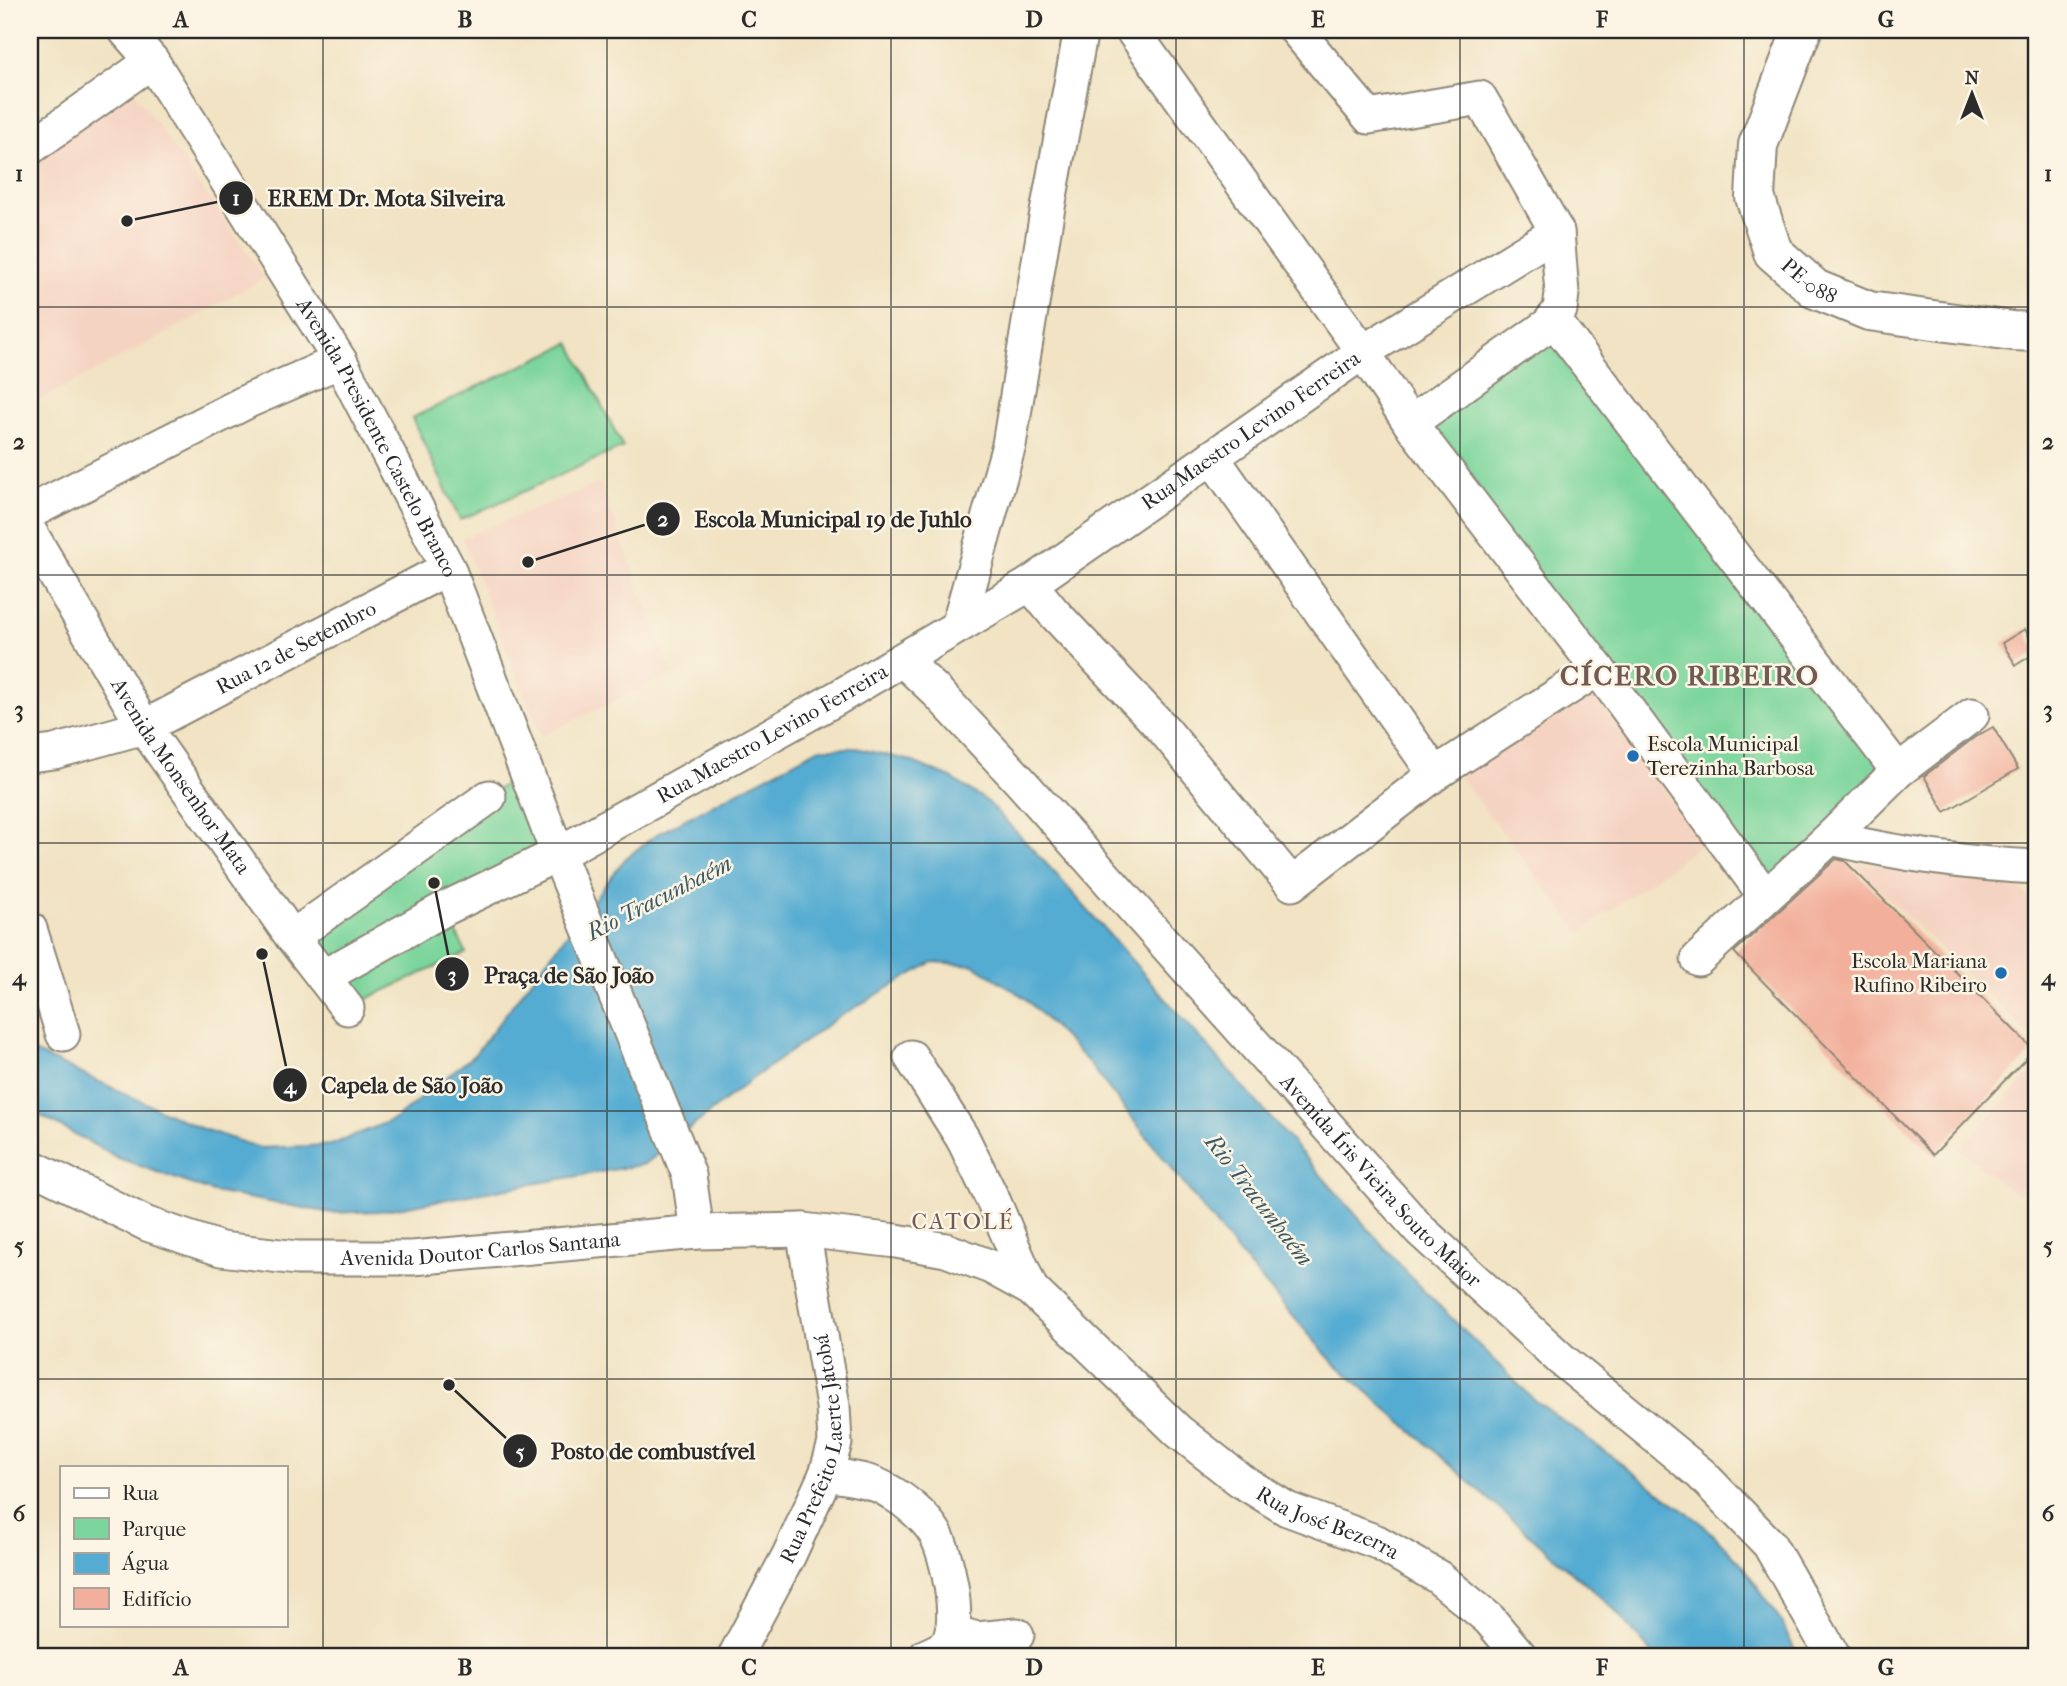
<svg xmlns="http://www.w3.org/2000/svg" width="2067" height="1686" viewBox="0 0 2067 1686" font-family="'IM FELL French Canon',serif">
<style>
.built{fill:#f5d3c2}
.green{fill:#7bd59c;stroke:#538064;stroke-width:2}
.water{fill:#55acd2;stroke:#406c7e;stroke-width:2}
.building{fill:#f2b09c}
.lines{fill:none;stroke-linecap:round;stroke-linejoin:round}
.minor-casing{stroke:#8e8777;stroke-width:37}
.major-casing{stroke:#8e8777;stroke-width:42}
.minor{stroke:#fff;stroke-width:33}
.major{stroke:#fff;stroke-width:38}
.grid{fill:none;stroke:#2b2b2b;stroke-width:2;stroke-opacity:0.55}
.poi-dot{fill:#1f6fb2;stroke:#fcf5e5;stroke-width:2.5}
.labels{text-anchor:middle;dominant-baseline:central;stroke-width:5;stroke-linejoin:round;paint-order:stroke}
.street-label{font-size:21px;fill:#2b2b2b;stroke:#fcf5e5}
.poi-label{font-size:21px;fill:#2b2b2b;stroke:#fcf5e5;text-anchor:start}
.water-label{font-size:23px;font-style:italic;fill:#3a5865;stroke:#fcf5e5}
.neighbourhood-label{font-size:23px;letter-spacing:2px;fill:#715a53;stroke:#fcf5e5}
.district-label{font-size:28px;font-weight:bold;letter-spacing:2px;fill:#715a53;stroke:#fcf5e5}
.leader{fill:none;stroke:#2b2b2b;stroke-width:2.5}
.callout-dot{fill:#2b2b2b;stroke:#fcf5e5;stroke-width:2.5}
.mark-label{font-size:21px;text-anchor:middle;font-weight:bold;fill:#fff}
.callout-label{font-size:23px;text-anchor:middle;font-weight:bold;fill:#2b2b2b;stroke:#fcf5e5;stroke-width:5;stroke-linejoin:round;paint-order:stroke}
.neatline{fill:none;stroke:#2b2b2b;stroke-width:2.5}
.grid-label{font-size:23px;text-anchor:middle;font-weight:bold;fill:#2b2b2b}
</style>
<rect width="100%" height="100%" fill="#fcf5e5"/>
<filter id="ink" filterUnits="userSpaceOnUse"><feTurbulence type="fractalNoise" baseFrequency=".0143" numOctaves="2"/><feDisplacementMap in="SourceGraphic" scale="14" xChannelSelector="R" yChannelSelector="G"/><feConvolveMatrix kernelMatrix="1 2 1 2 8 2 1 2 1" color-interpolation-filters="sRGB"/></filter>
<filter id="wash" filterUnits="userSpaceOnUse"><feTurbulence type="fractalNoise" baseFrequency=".00686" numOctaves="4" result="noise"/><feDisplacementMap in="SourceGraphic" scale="28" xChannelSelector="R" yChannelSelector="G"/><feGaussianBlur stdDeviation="1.57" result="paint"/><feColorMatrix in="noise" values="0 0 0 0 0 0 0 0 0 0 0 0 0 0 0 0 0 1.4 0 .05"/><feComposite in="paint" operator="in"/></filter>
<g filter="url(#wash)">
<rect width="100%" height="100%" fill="#f1e3c3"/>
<!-- built -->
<path class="built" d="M133 90 265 278 156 339 30 405V164Z
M600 483 672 674 541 736 462 538Z
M1587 686 1703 843 1580 933 1460 777Z
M1851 862 2008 878 2037 904V1042Z
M2037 1067V1177L2017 1195 1959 1149Z"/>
<!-- green -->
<path class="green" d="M1545 336 1882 762 1830 838 1765 896 1410 423Z
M570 343 623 447 460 520 412 418Z
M522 772 554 856 445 909 466 953 347 1008 292 937Z"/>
<!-- water -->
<path class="water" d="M820 748H856L908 760 951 778 988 802 1054 872 1416 1283 1531 1397 1704 1525 1740 1562 1780 1620 1798 1656H1654L1614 1609 1331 1360 1239 1254 1087 1061 1025 998 974 965 933 962 837 1018 752 1079 645 1164 380 1211 332 1213 213 1192 118 1158 30 1110V1050L200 1128 260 1148 331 1145 395 1119 474 1055 625 859 657 834Z"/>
<g id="blocks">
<!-- building -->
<path class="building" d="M2025 629 2037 652 2016 665 2002 643Z
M1993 727 2018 769 1945 812 1924 776 1975 737Z
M1836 859 1845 861 2034 1050 1933 1155 1734 952Z"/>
</g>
</g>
<g filter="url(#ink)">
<use href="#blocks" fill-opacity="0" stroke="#8e8777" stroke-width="2"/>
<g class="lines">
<defs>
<g id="minor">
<path id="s1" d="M125 30 152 61 340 361 448 568 558 854 689 1175 697 1232"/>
<path d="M1132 30 1363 352 1557 232"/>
<path d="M1296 30 1369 117 1480 98 1557 232 1562 293 1560 310 1548 325 1410 423"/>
<path d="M30 148 152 61"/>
<path d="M1553 319 1898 771"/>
<path d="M1212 457 1435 774"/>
<path d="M30 512 250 400 340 361"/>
<path id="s2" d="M30 532 144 727 292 937 347 1008"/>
<path d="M1030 584 1053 612 1165 731 1292 884 1435 774 1598 669"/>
<path d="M958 626 1009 445 1046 218 1081 30"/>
<path id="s3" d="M903 660 937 692 1020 781 1420 1230 1562 1360 1701 1474 1769 1544 1833 1656"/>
<path id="s4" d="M30 755 54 752 144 727 448 568"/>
<path d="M1830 838C1899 854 1967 864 2037 867"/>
<path d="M30 929 63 1034"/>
<path d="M292 937 489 797"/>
<path d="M1698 959 1830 838 1898 771 1972 715"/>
<path id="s5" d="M323 977 444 909 558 854 837 698 1030 584 1363 352 1410 423 1598 669 1765 896"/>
<path d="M911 1057 963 1139 994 1202 1031 1289"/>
<path id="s6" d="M30 1166 147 1224 221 1249 297 1258H412L697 1232 803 1230 896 1241 946 1250 991 1267 1031 1289 1178 1431 1240 1480 1287 1509 1377 1542 1438 1577 1489 1619 1520 1656"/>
<path d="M826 1474C849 1478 871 1479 892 1493 907 1502 926 1518 935 1533 947 1553 962 1621 948 1642 944 1648 933 1653 926 1656"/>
<path d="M952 1632 977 1639 1017 1635"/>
<path id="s7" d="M735 1656 789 1555 826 1474 835 1443 833 1406 803 1230"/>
</g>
<g id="major">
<path id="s8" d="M1802 30 1758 145 1755 197 1773 252 1815 289 1869 311 2012 331 2037 332"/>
</g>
</defs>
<!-- minor casing -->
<use href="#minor" class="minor-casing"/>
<!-- major casing -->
<use href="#major" class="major-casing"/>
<!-- minor -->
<use href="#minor" class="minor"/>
<!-- major -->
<use href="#major" class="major"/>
</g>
</g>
<!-- grid -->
<path class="grid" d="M323 30V1656M607 30V1656M891 30V1656M1176 30V1656M1460 30V1656M1744 30V1656M30 307H2037M30 575H2037M30 843H2037M30 1111H2037M30 1379H2037"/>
<!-- markers -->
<g class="poi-dot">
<circle cx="1633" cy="756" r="7"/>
<circle cx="2001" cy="973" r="7"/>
</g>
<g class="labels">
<!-- street labels -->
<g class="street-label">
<text stroke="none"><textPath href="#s8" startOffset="280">PE-088</textPath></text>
<text stroke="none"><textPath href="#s5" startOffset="1078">Rua Maestro Levino Ferreira</textPath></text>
<text stroke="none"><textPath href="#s1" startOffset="480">Avenida Presidente Castelo Branco</textPath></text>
<text stroke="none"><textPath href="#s4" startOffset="289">Rua 12 de Setembro</textPath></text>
<text stroke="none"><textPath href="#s5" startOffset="511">Rua Maestro Levino Ferreira</textPath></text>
<text stroke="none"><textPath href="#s2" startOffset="287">Avenida Monsenhor Mata</textPath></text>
<text stroke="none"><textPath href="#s3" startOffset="707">Avenida Íris Vieira Souto Maior</textPath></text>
<text stroke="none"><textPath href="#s6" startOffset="469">Avenida Doutor Carlos Santana</textPath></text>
<text stroke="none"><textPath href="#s7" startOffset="226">Rua Prefeito Laerte Jatobá</textPath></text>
<text stroke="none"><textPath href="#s6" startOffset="1412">Rua José Bezerra</textPath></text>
</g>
<!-- poi labels -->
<g class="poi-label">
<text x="1647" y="744">Escola Municipal<tspan x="1647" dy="24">Terezinha Barbosa</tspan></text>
<text x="1987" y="961" text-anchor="end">Escola Mariana<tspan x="1987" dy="24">Rufino Ribeiro</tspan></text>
</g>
<!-- water labels -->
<g class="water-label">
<text transform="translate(659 898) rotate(-27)">Rio Tracunhaém</text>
<text transform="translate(1259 1200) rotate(52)">Rio Tracunhaém</text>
</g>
<!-- neighbourhood labels -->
<g class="neighbourhood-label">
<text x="963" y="1221">CATOLÉ</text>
</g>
<!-- district labels -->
<g class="district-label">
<text x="1690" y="675">CÍCERO RIBEIRO</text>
</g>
</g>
<!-- callouts -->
<path class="leader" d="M127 221L236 198M528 562L663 519M434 883L452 974M262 954L290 1085M449 1385L520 1451"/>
<g class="callout-dot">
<circle cx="127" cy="221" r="7"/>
<circle cx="528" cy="562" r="7"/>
<circle cx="434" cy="883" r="7"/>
<circle cx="262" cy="954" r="7"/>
<circle cx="449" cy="1385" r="7"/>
<circle cx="236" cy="198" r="18"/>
<circle cx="663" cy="519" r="18"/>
<circle cx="452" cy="974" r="18"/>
<circle cx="290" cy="1085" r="18"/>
<circle cx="520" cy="1451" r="18"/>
</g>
<g class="mark-label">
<text x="236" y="205">1</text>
<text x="663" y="526">2</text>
<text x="452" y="982">3</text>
<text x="290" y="1093">4</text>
<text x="520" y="1459">5</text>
</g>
<g class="callout-label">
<text x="386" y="206">EREM Dr. Mota Silveira</text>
<text x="833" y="527">Escola Municipal 19 de Juhlo</text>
<text x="569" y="983">Praça de São João</text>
<text x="412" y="1093">Capela de São João</text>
<text x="653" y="1459">Posto de combustível</text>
</g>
<!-- margin -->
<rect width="2067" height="1686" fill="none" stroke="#fcf5e5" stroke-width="77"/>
<!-- legend -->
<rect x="60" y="1466" width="228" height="161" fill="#fcf5e5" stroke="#a8a49b" stroke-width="2"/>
<rect x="74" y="1488" width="35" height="10" fill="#ffffff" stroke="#a8a49b" stroke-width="2"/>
<text x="122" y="1500" font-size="21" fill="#2b2b2b">Rua</text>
<rect x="74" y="1518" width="35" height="21" fill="#7bd59c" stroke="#a8a49b" stroke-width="2"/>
<text x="122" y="1536" font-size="21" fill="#2b2b2b">Parque</text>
<rect x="74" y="1553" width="35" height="21" fill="#55acd2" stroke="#a8a49b" stroke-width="2"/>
<text x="122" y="1570" font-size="21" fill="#2b2b2b">Água</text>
<rect x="74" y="1588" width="35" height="21" fill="#f2b09c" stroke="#a8a49b" stroke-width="2"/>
<text x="122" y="1606" font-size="21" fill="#2b2b2b">Edifício</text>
<!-- north arrow -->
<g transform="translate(1972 94)" stroke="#fcf5e5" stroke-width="5" paint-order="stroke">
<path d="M0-5L12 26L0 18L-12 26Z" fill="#2b2b2b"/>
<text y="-10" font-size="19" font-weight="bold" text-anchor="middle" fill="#2b2b2b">N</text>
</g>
<rect x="38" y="38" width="1990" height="1610" class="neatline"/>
<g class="grid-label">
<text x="181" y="27">A</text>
<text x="465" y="27">B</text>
<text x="749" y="27">C</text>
<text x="1034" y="27">D</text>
<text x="1318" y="27">E</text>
<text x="1602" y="27">F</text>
<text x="1886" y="27">G</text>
<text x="19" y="181">1</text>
<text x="2048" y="181">1</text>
<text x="19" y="449">2</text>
<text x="2048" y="449">2</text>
<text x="19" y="717">3</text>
<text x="2048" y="717">3</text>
<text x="19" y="985">4</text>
<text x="2048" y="985">4</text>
<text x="19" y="1253">5</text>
<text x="2048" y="1253">5</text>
<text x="19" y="1521">6</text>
<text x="2048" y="1521">6</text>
<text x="181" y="1675">A</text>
<text x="465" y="1675">B</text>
<text x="749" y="1675">C</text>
<text x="1034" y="1675">D</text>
<text x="1318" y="1675">E</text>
<text x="1602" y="1675">F</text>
<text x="1886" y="1675">G</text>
</g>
</svg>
